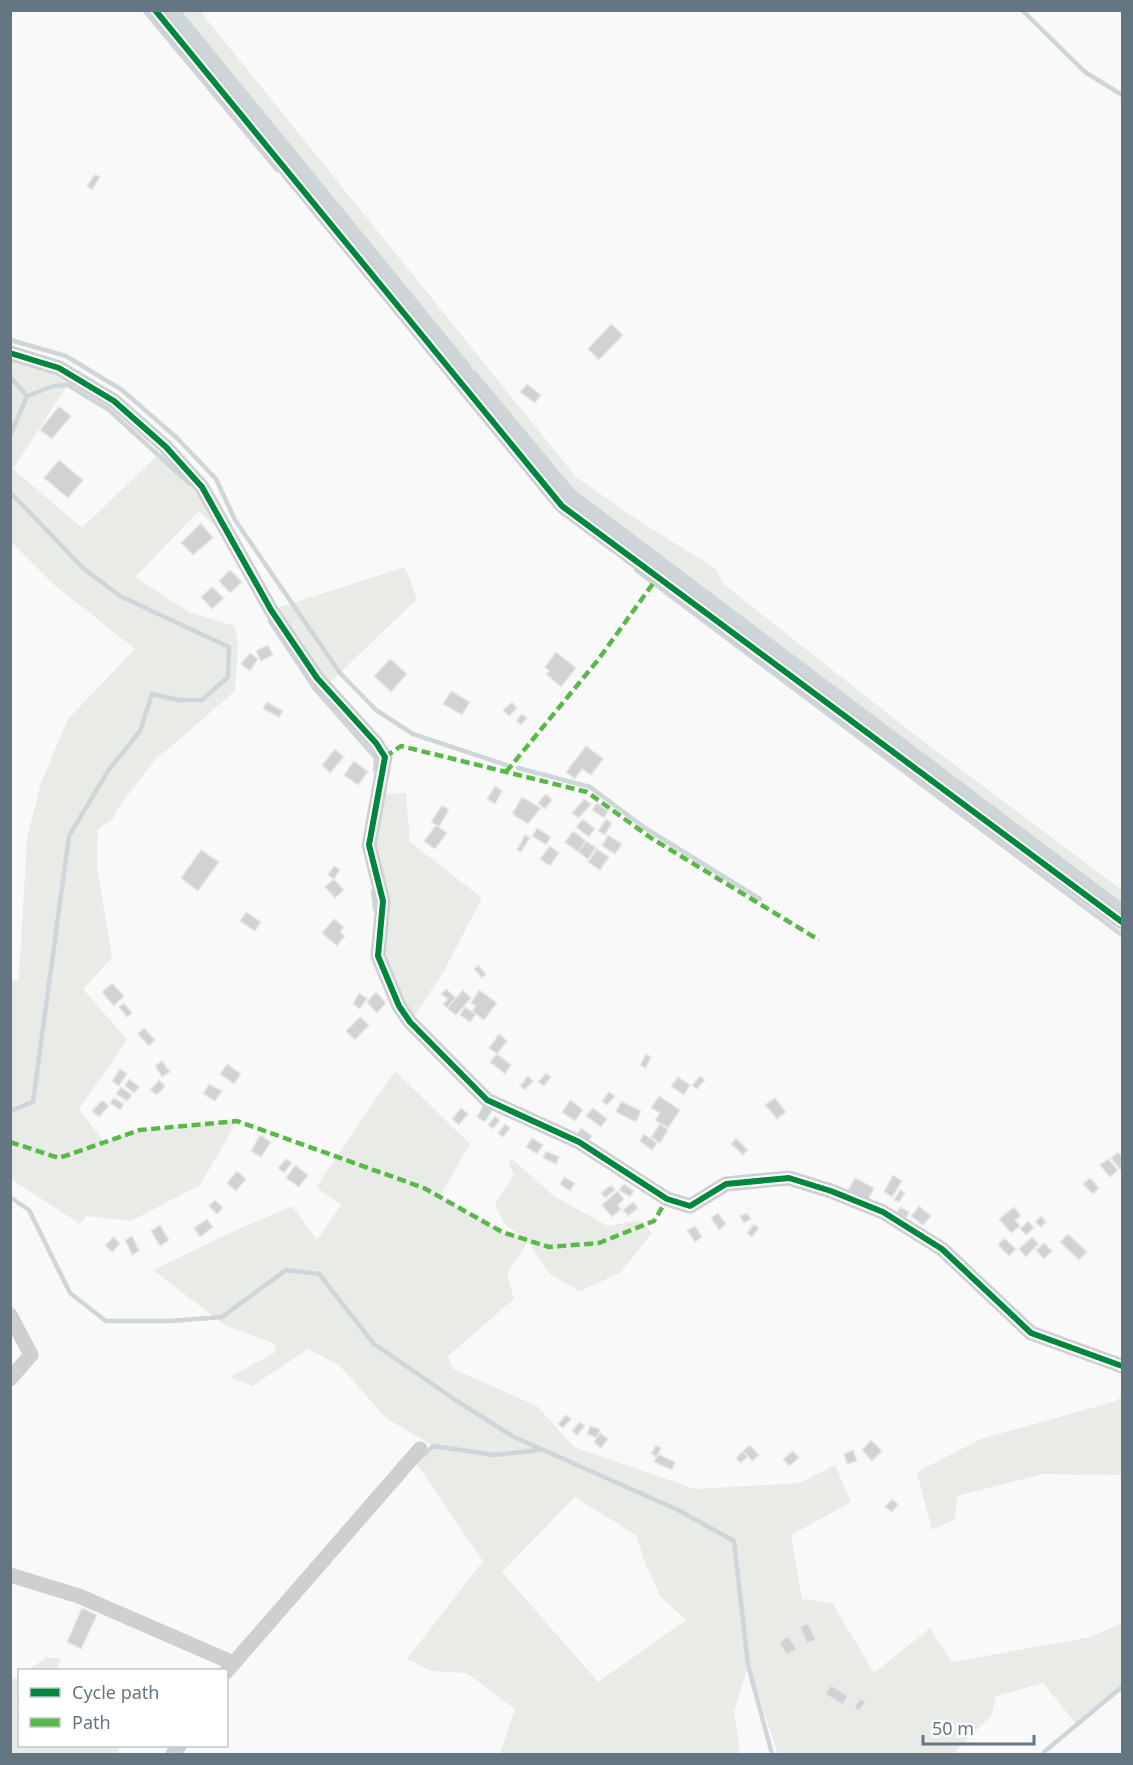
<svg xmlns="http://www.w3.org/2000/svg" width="1133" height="1765" viewBox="0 0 1133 1765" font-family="'Noto Sans',sans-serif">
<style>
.green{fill:#e8ebe6;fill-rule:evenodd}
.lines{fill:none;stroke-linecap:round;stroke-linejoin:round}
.stream{stroke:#ced6d9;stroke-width:4.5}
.canal{stroke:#ced6d9;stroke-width:15}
.building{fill:#d0d2d3;stroke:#e8e8e8;stroke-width:1.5}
.minor{stroke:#cecfd0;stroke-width:15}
.quiet{stroke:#58b947;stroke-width:4.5;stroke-dasharray:9 4.5;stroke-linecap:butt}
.cycleway-casing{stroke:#fff;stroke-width:10}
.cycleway{stroke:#00873e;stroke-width:6}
</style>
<rect width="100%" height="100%" fill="#f9f9f9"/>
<!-- green -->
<path class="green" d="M155 11H200L576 477 636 519 716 569 722 583 906 728 1122 890V922L562 506Z
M11 353 73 377 13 469 82 528 166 447 202 487 219 530 199 511 135 577 189 612 234 626 238 642 235 691 154 761 118 808 114 818 98 829 97 868 112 958 83 989 127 1040 79 1109 104 1142 140 1130 237 1121 200 1185 131 1221 86 1216 80 1224 11 1179 10 982 19 979 27 838 41 783 68 719 135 649 53 584 11 542Z
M405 567 417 599 325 687 271 610Z
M406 793 410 842 482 898 444 971 410 1022 378 956 375 871 379 794Z
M395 1071 470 1144 440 1196 502 1232 526 1240 503 1222 495 1203 514 1176 508 1162 512 1159 555 1197 608 1226 640 1220 652 1233 620 1273 579 1291 550 1274 528 1241 507 1275 514 1299 448 1356 453 1369 537 1406 574 1447 695 1489 800 1483 835 1465 851 1502 791 1535 802 1599 832 1603 874 1673 930 1628 952 1662 1091 1637 1122 1623V1687L1077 1725 1043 1683 996 1696 991 1716 956 1750 959 1754H778L748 1666 734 1712 740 1754H500L515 1709 467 1673 431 1671 407 1659 483 1561 416 1463 432 1445 386 1418 339 1365 308 1349 252 1386 230 1377 274 1353 276 1344 226 1326 153 1270 241 1228 292 1206 317 1240 341 1205 316 1187ZM575 1497 636 1535 646 1566 661 1597 686 1620 598 1682 502 1572Z
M1122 1396V1475L1042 1474 957 1496 955 1519 932 1530 917 1472 981 1439 1116 1401Z
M47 1657 61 1659 56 1670H28Z
M19 1677 20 1746H121L116 1754H11V1680Z"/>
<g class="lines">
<!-- stream -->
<path class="stream" d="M144 10 277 170
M1022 10 1085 72 1122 95
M10 340 66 356 122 390 177 438 216 479 235 520 340 673 376 710 413 734 506 765
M10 377 27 396 10 436
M27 396 53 386 68 385 109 410 190 484
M10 492 83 568 120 596 229 647 228 677 202 700H179L152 694 140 731 108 771 69 836 33 1102 10 1111
M636 570 1122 935
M270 621 315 689 376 758 375 770
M518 768 590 787 645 828 760 899
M373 891 375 909
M10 1197 29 1210 70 1293 106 1321H170L222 1317 286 1270 319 1274 374 1344 457 1401 512 1436 678 1510 734 1541 748 1665 772 1754
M424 1455 433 1446 494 1455 539 1450
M1044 1754V1752L1122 1687"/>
<!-- canal -->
<path class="canal" d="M171 10 464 369
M471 377 569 495 1122 912"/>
</g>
<!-- building -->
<path class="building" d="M95 174 100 177 92 190 87 186Z
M611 324 623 335 599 360 588 349Z
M527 384 541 395 535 403 520 392Z
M59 406 71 416 52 439 40 430Z
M59 460 83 480 68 498 44 478Z
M201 523 213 538 193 555 181 543Z
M230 570 242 582 230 593 219 581Z
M212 587 224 598 212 609 201 597Z
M268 645 273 655 261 661 256 651Z
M556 652 576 668 561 687 546 674 549 671 545 667Z
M250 653 258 659 250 671 241 664Z
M390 659 407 674 391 692 374 676Z
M451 691 470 702 462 715 443 704Z
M267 702 283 711 279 717 263 709Z
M512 702 517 708 509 716 503 710Z
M522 714 527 718 521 725 516 721Z
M586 746 603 759 591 775 582 769 575 779 566 772Z
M335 749 344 757 330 773 322 765Z
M354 761 368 772 358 785 344 775Z
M495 786 502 791 495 804 487 799Z
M546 794 552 800 545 809 538 803Z
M522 797 541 808 528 824 512 814Z
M584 799 591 804 579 818 572 813Z
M597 803 608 811 604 818 592 810Z
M442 805 449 810 439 827 431 822Z
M583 819 595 829 589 837 576 827Z
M606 819 612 823 605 835 598 831Z
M436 825 447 833 435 849 424 841Z
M537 828 551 837 546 845 532 836Z
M573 831 586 841 578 852 565 842Z
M525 835 530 838 521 852 517 850Z
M608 835 622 844 615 854 602 846Z
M586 841 596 848 588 859 578 852Z
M550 846 559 853 550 866 540 859Z
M597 849 609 857 600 870 588 862Z
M201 850 219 862 198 891 181 878Z
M334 866 340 870 334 879 328 875Z
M334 879 344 890 335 898 325 887Z
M246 912 261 922 255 931 240 921Z
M334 919 344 927 340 932 345 936 337 946 322 933Z
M478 965 486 974 482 978 474 969Z
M112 983 124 996 114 1006 102 992Z
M446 989 456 998 447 1008 443 1004 448 999 441 994Z
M463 990 471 998 456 1015 447 1008Z
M479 990 497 1003 484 1020 472 1011 476 1006 471 1003Z
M376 992 386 1003 377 1013 367 1002Z
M359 993 367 998 360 1009 353 1004Z
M124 1003 132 1013 127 1017 119 1007Z
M465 1007 476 1014 470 1022 460 1015Z
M360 1017 369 1025 355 1040 346 1031Z
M144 1028 155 1040 149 1046 138 1034Z
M499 1034 507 1041 497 1054 489 1048Z
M497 1054 511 1065 505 1074 490 1062Z
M646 1054 651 1057 646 1068 640 1065Z
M162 1061 170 1072 162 1077 155 1066Z
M227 1064 241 1074 234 1084 220 1074Z
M120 1069 127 1074 119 1086 112 1081Z
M546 1073 551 1077 544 1086 538 1082Z
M528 1076 533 1081 525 1090 520 1086Z
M700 1076 705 1080 697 1089 692 1085Z
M678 1077 690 1085 684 1095 671 1086Z
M129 1079 139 1087 134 1093 125 1086Z
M159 1080 165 1086 157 1095 150 1090Z
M209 1084 222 1091 215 1101 203 1094Z
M121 1087 132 1095 127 1101 116 1094Z
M609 1092 615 1096 607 1105 602 1101Z
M659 1096 680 1110 668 1128 655 1120 660 1113 651 1108Z
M114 1098 124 1104 120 1110 110 1103Z
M775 1098 786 1112 777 1119 765 1105Z
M102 1100 109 1106 99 1117 92 1111Z
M570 1100 583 1110 575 1121 562 1112Z
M621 1101 641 1111 636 1122 616 1112Z
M484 1104 493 1109 485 1122 477 1117Z
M461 1108 468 1114 459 1125 452 1119Z
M593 1108 607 1119 601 1127 586 1116Z
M495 1116 500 1120 493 1129 488 1125Z
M505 1124 510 1128 503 1137 498 1133Z
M660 1124 668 1130 660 1143 651 1137Z
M581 1128 592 1136 588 1142 577 1134Z
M644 1134 657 1143 652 1150 640 1141Z
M260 1135 271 1142 261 1157 251 1151Z
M532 1138 543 1145 537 1154 526 1147Z
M736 1138 748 1150 743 1155 731 1144Z
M546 1151 559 1157 556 1164 543 1158Z
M1118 1152 1122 1157 1121 1170 1111 1158Z
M286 1159 292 1163 284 1173 278 1168Z
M1108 1159 1118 1170 1110 1177 1100 1165Z
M295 1165 308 1175 299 1187 286 1178Z
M237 1171 246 1179 236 1191 227 1183Z
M893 1175 902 1181 892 1197 884 1192Z
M564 1177 575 1183 570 1191 560 1184Z
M855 1178 874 1188 867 1202 847 1192Z
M1090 1178 1099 1188 1093 1194 1083 1184Z
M624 1184 634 1191 630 1197 619 1190Z
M611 1185 615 1190 605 1198 601 1193Z
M900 1190 905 1193 899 1202 894 1200Z
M617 1191 624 1199 618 1205 621 1209 612 1217 602 1205Z
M215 1200 223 1208 217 1214 209 1206Z
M633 1202 638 1208 628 1216 623 1210Z
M919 1206 931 1216 923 1225 911 1216Z
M900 1207 909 1212 906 1218 897 1212Z
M1014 1207 1021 1216 1015 1220 1020 1226 1011 1233 999 1219Z
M718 1213 726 1224 719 1230 711 1218Z
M747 1213 751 1219 744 1223 740 1216Z
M1041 1216 1046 1222 1041 1227 1035 1222Z
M207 1219 213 1227 200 1237 194 1228Z
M1028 1221 1034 1228 1026 1235 1020 1229Z
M754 1224 759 1228 752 1237 747 1233Z
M160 1225 169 1240 160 1246 151 1231Z
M695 1226 702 1237 695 1242 687 1230Z
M1068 1234 1087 1252 1079 1260 1060 1242Z
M132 1236 139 1251 132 1255 125 1240Z
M113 1237 120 1243 113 1252 105 1246Z
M1032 1237 1038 1244 1026 1257 1019 1249Z
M1004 1238 1016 1249 1009 1256 998 1245Z
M1044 1243 1052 1251 1044 1259 1036 1250Z
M566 1415 571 1419 563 1428 558 1424Z
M579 1422 585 1426 577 1435 572 1431Z
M590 1426 600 1429 597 1438 587 1434Z
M600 1433 608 1439 601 1448 594 1442Z
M871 1440 882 1451 872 1461 862 1450Z
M656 1445 661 1448 657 1457 651 1454Z
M750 1445 759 1455 752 1461 743 1451Z
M853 1450 857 1461 847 1464 844 1454Z
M743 1451 748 1456 741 1463 736 1458Z
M793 1451 799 1458 789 1466 783 1459Z
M658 1454 675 1462 672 1470 654 1462Z
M892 1499 898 1504 892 1512 885 1507Z
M82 1608 97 1615 81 1649 67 1642Z
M808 1623 816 1640 807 1643 800 1627Z
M788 1636 797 1649 787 1655 779 1643Z
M831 1685 848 1696 843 1705 825 1694Z
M861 1698 866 1702 859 1711 854 1707Z"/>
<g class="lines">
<!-- minor -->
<path class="minor" d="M155 10 562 506 1122 922
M10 353 59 368 114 401 166 447 202 487 271 610 317 678 376 743 385 757 369 845 383 901 378 956 399 1006 410 1022 487 1100 579 1142 667 1199 690 1206 726 1184 789 1178 831 1191 883 1212 942 1249 1031 1333 1122 1366
M10 1315 31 1355 10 1379
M10 1575 79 1596 233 1663
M226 1672 420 1449
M173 1754 179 1746"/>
<!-- quiet -->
<path class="quiet" d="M385 757 401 746 587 792 651 838 819 940
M506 772 598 660 657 578
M10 1142 59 1158 140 1130 237 1121 424 1188 502 1232 549 1247 599 1243 654 1221 667 1199"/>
<defs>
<path id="cycleway" d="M155 10 562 506 1122 922
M10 353 59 368 114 401 166 447 202 487 271 610 317 678 376 743 385 757 369 845 383 901 378 956 399 1006 410 1022 487 1100 579 1142 667 1199 690 1206 726 1184 789 1178 831 1191 883 1212 942 1249 1031 1333 1122 1366"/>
</defs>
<!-- cycleway casing -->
<use href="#cycleway" class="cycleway-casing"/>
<!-- cycleway -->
<use href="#cycleway" class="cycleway"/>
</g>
<!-- border -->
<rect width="1133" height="1765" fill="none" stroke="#657683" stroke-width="24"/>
<!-- legend -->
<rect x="18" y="1669" width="210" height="78" fill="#ffffff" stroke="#c1c8cd" stroke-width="1.5"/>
<rect x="30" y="1688" width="30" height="9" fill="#00873e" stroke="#c1c8cd" stroke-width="1.5"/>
<text x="72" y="1699" font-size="18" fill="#657683">Cycle path</text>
<rect x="30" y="1718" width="30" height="9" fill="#58b947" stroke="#c1c8cd" stroke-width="1.5"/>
<text x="72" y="1729" font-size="18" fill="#657683">Path</text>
<!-- scale -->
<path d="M923 1735v9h111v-9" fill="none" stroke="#657683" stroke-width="3"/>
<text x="932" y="1735" font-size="18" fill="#657683" stroke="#ffffff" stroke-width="4.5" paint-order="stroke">50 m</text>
</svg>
